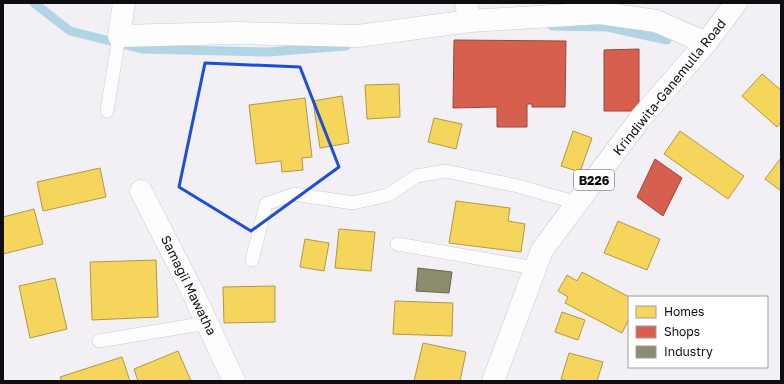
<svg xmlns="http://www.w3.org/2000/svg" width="784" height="384" viewBox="0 0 784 384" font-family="'Golos Text',sans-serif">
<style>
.homes{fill:#f6d55c;stroke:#b09945}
.shops{fill:#d6604d;stroke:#9a473a}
.industry{fill:#8c8c6e;stroke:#666652}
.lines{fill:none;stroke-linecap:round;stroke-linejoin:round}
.stream{stroke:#b2d5e5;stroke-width:9}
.service-casing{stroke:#cbcacd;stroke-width:14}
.minor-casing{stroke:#cbcacd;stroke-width:23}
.primary-casing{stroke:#cbcacd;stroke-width:23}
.service{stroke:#fdfdfe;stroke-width:13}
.minor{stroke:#fdfdfe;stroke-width:22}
.primary{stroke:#fdfdfe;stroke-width:22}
.marked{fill:none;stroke:#1d4ed8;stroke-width:3;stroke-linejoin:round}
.labels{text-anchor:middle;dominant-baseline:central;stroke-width:4;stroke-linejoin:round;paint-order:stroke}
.shield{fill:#fff;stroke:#565657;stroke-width:1}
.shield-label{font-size:12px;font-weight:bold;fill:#0e0d0f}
.street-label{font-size:13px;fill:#0e0d0f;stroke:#fff}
</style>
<rect width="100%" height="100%" fill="#f2f0f5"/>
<!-- homes -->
<path class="homes" d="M762 74 781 90V122L777 127 742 96Z
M399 84 400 117 367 119 365 85Z
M342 96 349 143 320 148 313 101Z
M305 98 312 157 302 158 303 170 282 172 281 161 256 164 249 105Z
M434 118 462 124 456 149 428 142Z
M573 131 592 138 580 172 561 166Z
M680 131 744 176 728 199 664 154Z
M781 158V191L765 179Z
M100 168 106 197 43 211 37 182Z
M456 201 510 208 508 221 525 224 521 252 449 243Z
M34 209 43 244 3 254V217Z
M618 221 660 239 647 270 604 253Z
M339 229 375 232 371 271 335 268Z
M305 239 329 243 324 271 300 267Z
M156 260 158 317 92 320 90 262Z
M582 272 629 297V319L622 333 565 303 568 297 558 291 567 275 577 281Z
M55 278 67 329 30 338 19 286Z
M275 286V322L224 323 223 287Z
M395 301 453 303 452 336 393 334Z
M562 312 585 320 578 340 555 332Z
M423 343 466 352 460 381H414Z
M178 351 191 381H138L134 369Z
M569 353 603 362 597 381H568L561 379Z
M122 357 130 381H62L60 377Z"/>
<!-- shops -->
<path class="shops" d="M454 40 566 41 565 107H532V104H527V127H497V107L453 108Z
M639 49V111H604V50Z
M655 159 682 178 663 216 637 197Z"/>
<!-- industry -->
<path class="industry" d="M418 268 452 272 449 293 416 291Z"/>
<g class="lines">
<!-- stream -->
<path class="stream" d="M34 3 70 31 142 49 268 52 346 46
M552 26 607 27 667 40"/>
<defs>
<path id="service" d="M107 111 119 36
M397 244 535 268
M252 260 266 204 294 194 353 203 388 195 417 176 445 171 518 186 577 203
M99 341 207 323"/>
<path id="minor" d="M124 3 119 36 235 33 358 36 470 21 600 13 656 21 706 43
M466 3 470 21
M141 191 193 293 234 381"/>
<path id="primary" d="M493 381 542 250 639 120 706 43 736 3"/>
</defs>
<!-- service casing -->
<use href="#service" class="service-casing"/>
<!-- minor casing -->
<use href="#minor" class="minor-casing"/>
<!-- primary casing -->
<use href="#primary" class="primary-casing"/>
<!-- service -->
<use href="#service" class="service"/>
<!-- minor -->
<use href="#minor" class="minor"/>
<!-- primary -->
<use href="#primary" class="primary"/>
</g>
<!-- marked area -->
<path class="marked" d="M205 63 300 67 339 167 251 231 179 187Z"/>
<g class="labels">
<!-- shield labels -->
<rect class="shield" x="574" y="170" width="40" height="20" rx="3"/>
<g class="shield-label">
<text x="594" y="180">B226</text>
</g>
<!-- street labels -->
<g class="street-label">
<text transform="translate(669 87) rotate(-51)">Krindiwita-Ganemulla Road</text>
<text transform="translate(189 285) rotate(64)">Samagii Mawatha</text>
</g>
</g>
<!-- border -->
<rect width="784" height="384" fill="none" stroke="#0e0d0f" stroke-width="8"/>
<!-- legend -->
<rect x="628" y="296" width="140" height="72" fill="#ffffff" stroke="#9f9e9f"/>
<rect x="636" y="306" width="20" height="12" fill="#f6d55c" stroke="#9f9e9f"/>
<text x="664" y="316" font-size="12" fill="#0e0d0f">Homes</text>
<rect x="636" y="326" width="20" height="12" fill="#d6604d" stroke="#9f9e9f"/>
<text x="664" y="336" font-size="12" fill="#0e0d0f">Shops</text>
<rect x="636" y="346" width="20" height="12" fill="#8c8c6e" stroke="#9f9e9f"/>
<text x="664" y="356" font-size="12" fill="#0e0d0f">Industry</text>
</svg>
